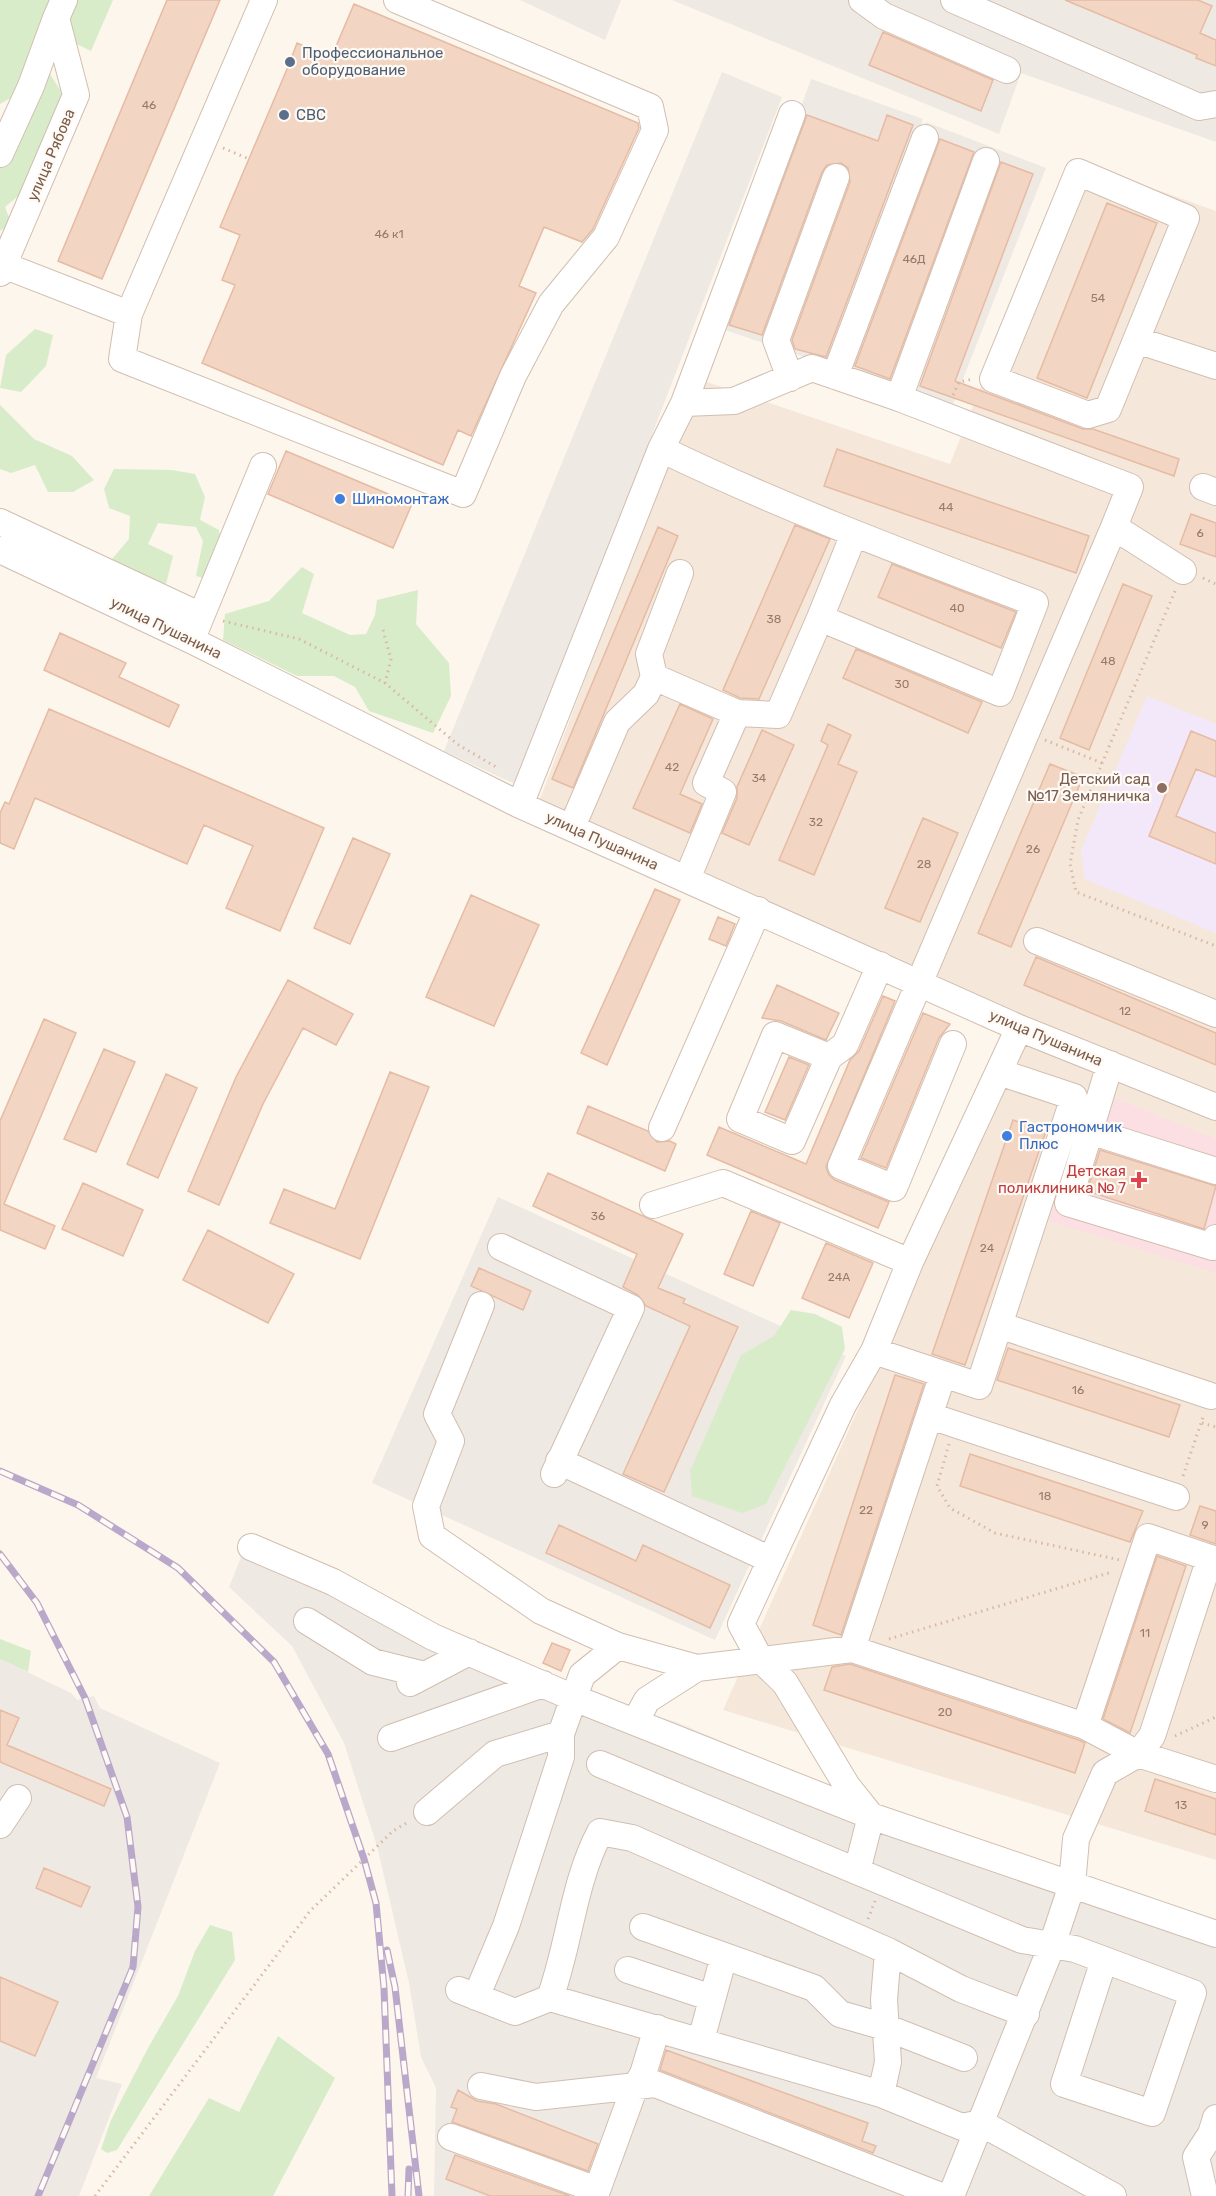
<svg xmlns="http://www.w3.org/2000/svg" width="1216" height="2196" viewBox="0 0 1216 2196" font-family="Rubik,sans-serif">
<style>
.residential{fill:#f5e8da}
.industrial{fill:#efe9e4}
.education{fill:#f3e8fa}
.medical{fill:#fbdfe3}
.green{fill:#d8ecc9}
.building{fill:#f3d5c3;stroke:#e6bba3;stroke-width:1.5}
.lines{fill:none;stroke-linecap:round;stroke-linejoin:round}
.minor-casing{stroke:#d1beb0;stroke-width:28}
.path{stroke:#d9b8a5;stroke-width:3;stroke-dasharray:1.5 4.5;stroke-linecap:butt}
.minor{stroke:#fff;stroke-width:26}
.rail-casing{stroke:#b9a8c9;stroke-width:7}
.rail{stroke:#fffaf3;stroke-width:4.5;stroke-dasharray:14;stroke-linecap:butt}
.service-dot{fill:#5c6f8a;stroke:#fffaf3;stroke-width:2}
.shop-dot{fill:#3f7fe0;stroke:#fffaf3;stroke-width:2}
.education-dot{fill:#8d6e63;stroke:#fffaf3;stroke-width:2}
.health-dot{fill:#e0444e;stroke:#fffaf3;stroke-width:2}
.labels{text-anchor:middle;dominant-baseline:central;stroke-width:4.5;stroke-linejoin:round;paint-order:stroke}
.number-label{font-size:12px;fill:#987a6a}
.service-label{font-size:15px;fill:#4e5e75;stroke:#fffaf3;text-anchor:start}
.street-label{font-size:15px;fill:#7a5c4d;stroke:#fffaf3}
.shop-label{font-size:15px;fill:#366cbe;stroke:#fffaf3;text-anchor:start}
.education-label{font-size:15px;fill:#785e54;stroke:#fffaf3;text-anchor:end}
.health-label{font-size:15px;fill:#be3a42;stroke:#fffaf3;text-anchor:end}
</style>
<rect width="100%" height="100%" fill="#fdf6ec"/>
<!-- residential -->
<path class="residential" d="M1071 159 1216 211V1860L723 1710 1028 1031 540 799 698 379 950 464Z"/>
<!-- industrial -->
<path class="industrial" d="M520 0H621L605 40Z
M672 0H1216V142L1021 73 999 134Z
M722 72 782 97 517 785 444 751Z
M811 79 923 119 828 365 722 329Z
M926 122 1046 168 952 407 835 366Z
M498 1197 846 1356 715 1640 372 1483Z
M251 1533 403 1615 552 1684 676 1722 918 1823 1216 1919V2196H434L436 2088 421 2057 409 1983 377 1846 344 1743 292 1646 229 1587Z
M0 1659 71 1693 77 1700 94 1696 100 1708 220 1763 96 2078 122 2084 79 2196H0Z"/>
<!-- education -->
<path class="education" d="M1147 696 1216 724V933L1085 879 1081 851Z"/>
<!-- medical -->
<path class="medical" d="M1090 1088 1216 1139V1273L1049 1221Z"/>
<!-- green -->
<path class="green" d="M0 0H113L91 51 44 28 16 95 0 104Z
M45 66 62 93 49 136 23 192 5 207 11 223 0 231V166Z
M35 329 53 335 46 366 21 392 0 388 6 355Z
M0 405 34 439 72 456 94 480 73 492H48L35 465 11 473 0 469Z
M114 469 172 470 195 474 205 497 200 520 219 530 222 549 203 578 196 576 203 541 196 527 158 523 148 544 173 556 166 584 122 571 112 559 129 539 130 516 109 508 104 489Z
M302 567 314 574 302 613 350 635 366 634 375 615 377 600 418 590 416 624 449 663 451 696 433 733 369 711 355 687 334 676H297L223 640 225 614 269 601Z
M791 1310 815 1314 842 1327 845 1349 766 1504 742 1513 692 1496 690 1471 741 1355 774 1336Z
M0 1639 31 1651 28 1672 0 1659Z
M210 1925 232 1932 235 1960 117 2150 107 2153 101 2149 111 2120 148 2048 178 1996 195 1951Z
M278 2036 335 2078 273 2196H149L209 2098 239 2112Z"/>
<!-- building -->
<path class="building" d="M167 0H220L102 279 58 261Z
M1065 0H1198L1212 6 1200 33 1216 40V66L1196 58 1197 55Z
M354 4 638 123 639 128 593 229 582 242 544 227 519 286 536 293 471 436 458 430 443 465 202 363 235 285 222 280 240 235 220 227 290 62 297 43 331 58Z
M883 32 993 80 981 111 869 65Z
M807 115 878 141 887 115 913 125 826 357 795 349 792 340 850 182 848 168 841 163 827 165 822 172 762 335 729 325Z
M940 139 974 152 890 379 855 366Z
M1001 162 1033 174 955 381 1083 429H1093L1179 459 1174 476 920 386Z
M1107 203 1157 223 1087 398 1037 378Z
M837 449 1089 536 1076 573 824 486Z
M286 451 412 504 393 548 268 494Z
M1191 514 1216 523V557L1180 544Z
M795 525 830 539 759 699 740 698 723 690Z
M658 527 678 536 573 788 552 779Z
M892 564 1016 612 1001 648 878 597Z
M1123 584 1152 596 1089 750 1060 738Z
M60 633 126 663 119 677 179 705 169 727 44 670Z
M856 649 982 702 968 733 843 678Z
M680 704 713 719 680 794 702 804 690 833 633 808Z
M49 709 324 828 280 931 226 908 253 846 204 825 187 864 35 798 14 849 0 843V813L5 802 9 804Z
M828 724 851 735 838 764 857 772 814 875 779 860 828 745 821 741Z
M762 730 794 745 749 845 722 833 737 798V787Z
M1191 731 1216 741V777L1196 769 1176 816 1216 833V864L1149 836Z
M1050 764 1083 777 1011 947 978 933Z
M923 818 958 833 920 922 885 908Z
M353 838 390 854 350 944 314 928Z
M655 889 680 900 607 1065 581 1053Z
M471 895 539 925 494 1026 426 997Z
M718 917 735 924 726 946 709 939Z
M1036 957 1216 1033V1065L1024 985Z
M288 980 353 1014 336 1045 303 1028 263 1104 219 1205 188 1191 236 1077Z
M777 985 839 1013 826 1040 781 1021 762 1018Z
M883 996 895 1001 826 1167 829 1175 835 1180 889 1202 878 1228 707 1155 719 1127 806 1164 850 1060 859 1051Z
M923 1013 950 1024 939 1038 886 1168 861 1158Z
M44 1019 76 1033 4 1204 55 1226 45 1249 0 1230V1121Z
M104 1049 135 1062 96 1152 64 1139Z
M789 1057 809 1065 785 1120 765 1112Z
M390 1072 429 1087 360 1259 270 1223 284 1189 335 1209Z
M166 1074 197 1088 158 1178 127 1164Z
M588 1106 648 1131 657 1142 670 1141 676 1144 665 1171 577 1133Z
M1013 1120 1046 1131 965 1365 932 1354Z
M1100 1150 1216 1186 1204 1229 1087 1191Z
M548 1173 683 1234 658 1288 685 1299 683 1303 738 1327 664 1492 623 1474 690 1326 646 1306 638 1295 623 1287 637 1254 533 1206Z
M83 1183 143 1210 123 1256 62 1229Z
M751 1211 780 1223 753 1286 724 1274Z
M208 1230 294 1274 268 1323 183 1280Z
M826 1243 873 1263 849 1318 802 1298Z
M479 1268 531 1291 523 1310 471 1286Z
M1008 1348 1180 1405 1169 1437 997 1380Z
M895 1375 924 1384 841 1635 813 1625Z
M970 1454 1143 1511 1130 1542 960 1486Z
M1200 1506 1216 1511V1544L1190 1535Z
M559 1525 636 1561 643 1545 730 1585 710 1628 546 1553Z
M1157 1556 1186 1566 1130 1733 1103 1719Z
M552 1643 570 1650 561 1671 543 1663Z
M850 1664 1079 1740 1085 1743 1075 1773 824 1690 832 1667Z
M0 1710 19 1718 7 1745 111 1789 104 1806 0 1762Z
M1155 1779 1216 1799V1835L1145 1811Z
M44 1868 90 1887 81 1907 36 1888Z
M0 1977 58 2002 35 2056 0 2041Z
M666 2050 868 2123 862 2141 876 2146 873 2153 660 2070Z
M458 2090 477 2101 496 2104 598 2144 588 2171 452 2122 457 2109 451 2107Z
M455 2155 570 2196H490L446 2179Z"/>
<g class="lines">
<defs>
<path id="minor" d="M862 0 884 16 1007 70
M954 0 1199 107 1216 104
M0 154 31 86 56 18
M1078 172 1186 218 1108 409 1088 415 993 379Z
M3 265 129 314 264 0
M0 273 76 95 56 18 64 0
M129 314 122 359 463 494 513 376 551 304 606 237 655 130 650 107 397 0
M1136 340 1216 366
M835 376 925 138
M790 378 776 340 836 177
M899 398 986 161
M684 403 734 401 812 368 899 398 1130 487 1114 527 1183 571
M661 449C783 508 909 555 1035 603L1000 693 820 618 854 534
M1203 487 1216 492
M0 522 201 616
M0 550 191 640 520 805 1019 1028 1216 1107
M195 631 263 466
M654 677 737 713 706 783 723 792 687 879
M737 713 778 715 820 618
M520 805 661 449 684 403 792 114
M572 827 617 722 646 694 654 677 649 654 680 573
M1037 941 1216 1014
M953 1044 894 1188 841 1166 1114 527
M829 1057 775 1035 740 1119 792 1141 829 1057 845 1045 880 965
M1110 1064 1068 1203 1213 1247 1216 1238
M662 1128 758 910
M1090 1131 1216 1171
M653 1205 723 1183 910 1262
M501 1247 631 1308 554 1474
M481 1305 437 1414 451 1441 426 1506 432 1536 541 1611 618 1646 697 1668 852 1649 1085 1726 1138 1754 1216 1779
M999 1325 1211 1396
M874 1351 979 1386 1074 1097 999 1072
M930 1416 1176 1497
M559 1461 771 1560
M251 1547 333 1582 433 1637 574 1698 871 1816 1216 1934
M307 1621 373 1662 425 1675
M852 1649 943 1374
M410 1683 469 1652
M635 1722 647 1700 697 1668
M1085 1726 1148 1537 1216 1560
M391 1738 543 1684
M600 1764 1022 1940 1075 1949 1193 1993 1152 2113 1064 2084 1104 1960
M427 1812 495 1754 561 1734
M0 1825 18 1798
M857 1871 871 1816 847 1786 785 1683 760 1659 741 1624 843 1405 874 1351 910 1262 1019 1028
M643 1927 814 1988 840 2014 885 2027 964 2058
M628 1970 712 1998
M459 1990 515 2012 550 1998 881 2094 962 2127 981 2123 1113 2196
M476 1997 506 1926 561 1757V1734L582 1675 618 1646
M550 1998C570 1943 573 1883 600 1832L632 1838 888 1951 961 1989 1026 2014
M701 2040 724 1956
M481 2086 536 2097 655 2084 941 2196
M881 2094 888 2062 884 2000 888 1951
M451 2137 597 2190
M595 2196 634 2089 643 2074 657 2028
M951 2196 1052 1945 1072 1885 1076 1839 1105 1773 1138 1754 1152 1736 1210 1558
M1205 2196 1196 2157 1211 2134 1216 2118"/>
</defs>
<!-- minor casing -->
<use href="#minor" class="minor-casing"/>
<!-- path -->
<path class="path" d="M223 148 249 159
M953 395 959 382 973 379
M1203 578 1216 584
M1175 591 1078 820 1070 864 1076 892 1216 946
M223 621 299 639 385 683 457 744 496 767
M383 630 391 659 385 683
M1045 740 1102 763
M1202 1423 1216 1427
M949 1444 937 1486 950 1508 995 1533 1120 1560
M1183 1476 1204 1414
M889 1639 1112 1572
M1175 1736 1216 1717
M868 1919 875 1901
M95 2196 310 1911 393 1831 408 1822"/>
<!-- minor -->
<use href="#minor" class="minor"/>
<defs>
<path id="rail" d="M0 1471 78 1505 178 1568 274 1662 328 1754 364 1859 376 1903 384 1988 392 2196
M0 1554 37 1603 85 1698 127 1817 138 1907 133 1967 38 2196
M387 1950 395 1987 419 2196
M408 2196 409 2169"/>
</defs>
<!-- rail casing -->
<use href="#rail" class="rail-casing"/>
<!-- rail -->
<use href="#rail" class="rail"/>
</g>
<!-- markers -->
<g class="service-dot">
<circle cx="290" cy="62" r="6"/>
<circle cx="284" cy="115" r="6"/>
</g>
<g class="shop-dot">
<circle cx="340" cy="499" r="6"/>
<circle cx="1007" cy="1136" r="6"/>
</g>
<circle class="education-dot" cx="1162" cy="788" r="6"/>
<path class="health-dot" d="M1136 1171h6v6h6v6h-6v6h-6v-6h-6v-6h6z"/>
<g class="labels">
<!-- number labels -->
<g class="number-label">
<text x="149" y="105">46</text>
<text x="389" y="234">46 к1</text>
<text x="914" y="259">46Д</text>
<text x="1098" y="298">54</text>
<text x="946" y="507">44</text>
<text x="1200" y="533">6</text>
<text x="957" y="608">40</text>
<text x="774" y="619">38</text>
<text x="1108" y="661">48</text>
<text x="902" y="684">30</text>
<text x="672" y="767">42</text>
<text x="759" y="778">34</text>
<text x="816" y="822">32</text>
<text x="1033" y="849">26</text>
<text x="924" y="864">28</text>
<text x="1125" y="1011">12</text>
<text x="598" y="1216">36</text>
<text x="987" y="1248">24</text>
<text x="839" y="1277">24А</text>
<text x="1078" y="1390">16</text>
<text x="1045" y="1496">18</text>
<text x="866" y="1510">22</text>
<text x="1205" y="1525">9</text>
<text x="1145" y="1633">11</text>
<text x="945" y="1712">20</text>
<text x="1181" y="1805">13</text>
</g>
<!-- service labels -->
<g class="service-label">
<text x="302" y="53">Профессиональное<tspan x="302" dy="17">оборудование</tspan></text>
<text x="296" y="115">СВС</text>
</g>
<!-- street labels -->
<g class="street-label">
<text transform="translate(51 155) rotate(-67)">улица Рябова</text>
<text transform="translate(166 628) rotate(26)">улица Пушанина</text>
<text transform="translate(602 841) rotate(24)">улица Пушанина</text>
<text transform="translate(1046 1038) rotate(23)">улица Пушанина</text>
</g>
<!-- shop labels -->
<g class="shop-label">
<text x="352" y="499">Шиномонтаж</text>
<text x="1019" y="1127">Гастрономчик<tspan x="1019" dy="17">Плюс</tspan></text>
</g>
<!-- education labels -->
<g class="education-label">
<text x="1150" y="779">Детский сад<tspan x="1150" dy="17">№17 Земляничка</tspan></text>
</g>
<!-- health labels -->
<g class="health-label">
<text x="1126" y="1171">Детская<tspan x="1126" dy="17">поликлиника № 7</tspan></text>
</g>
</g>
</svg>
